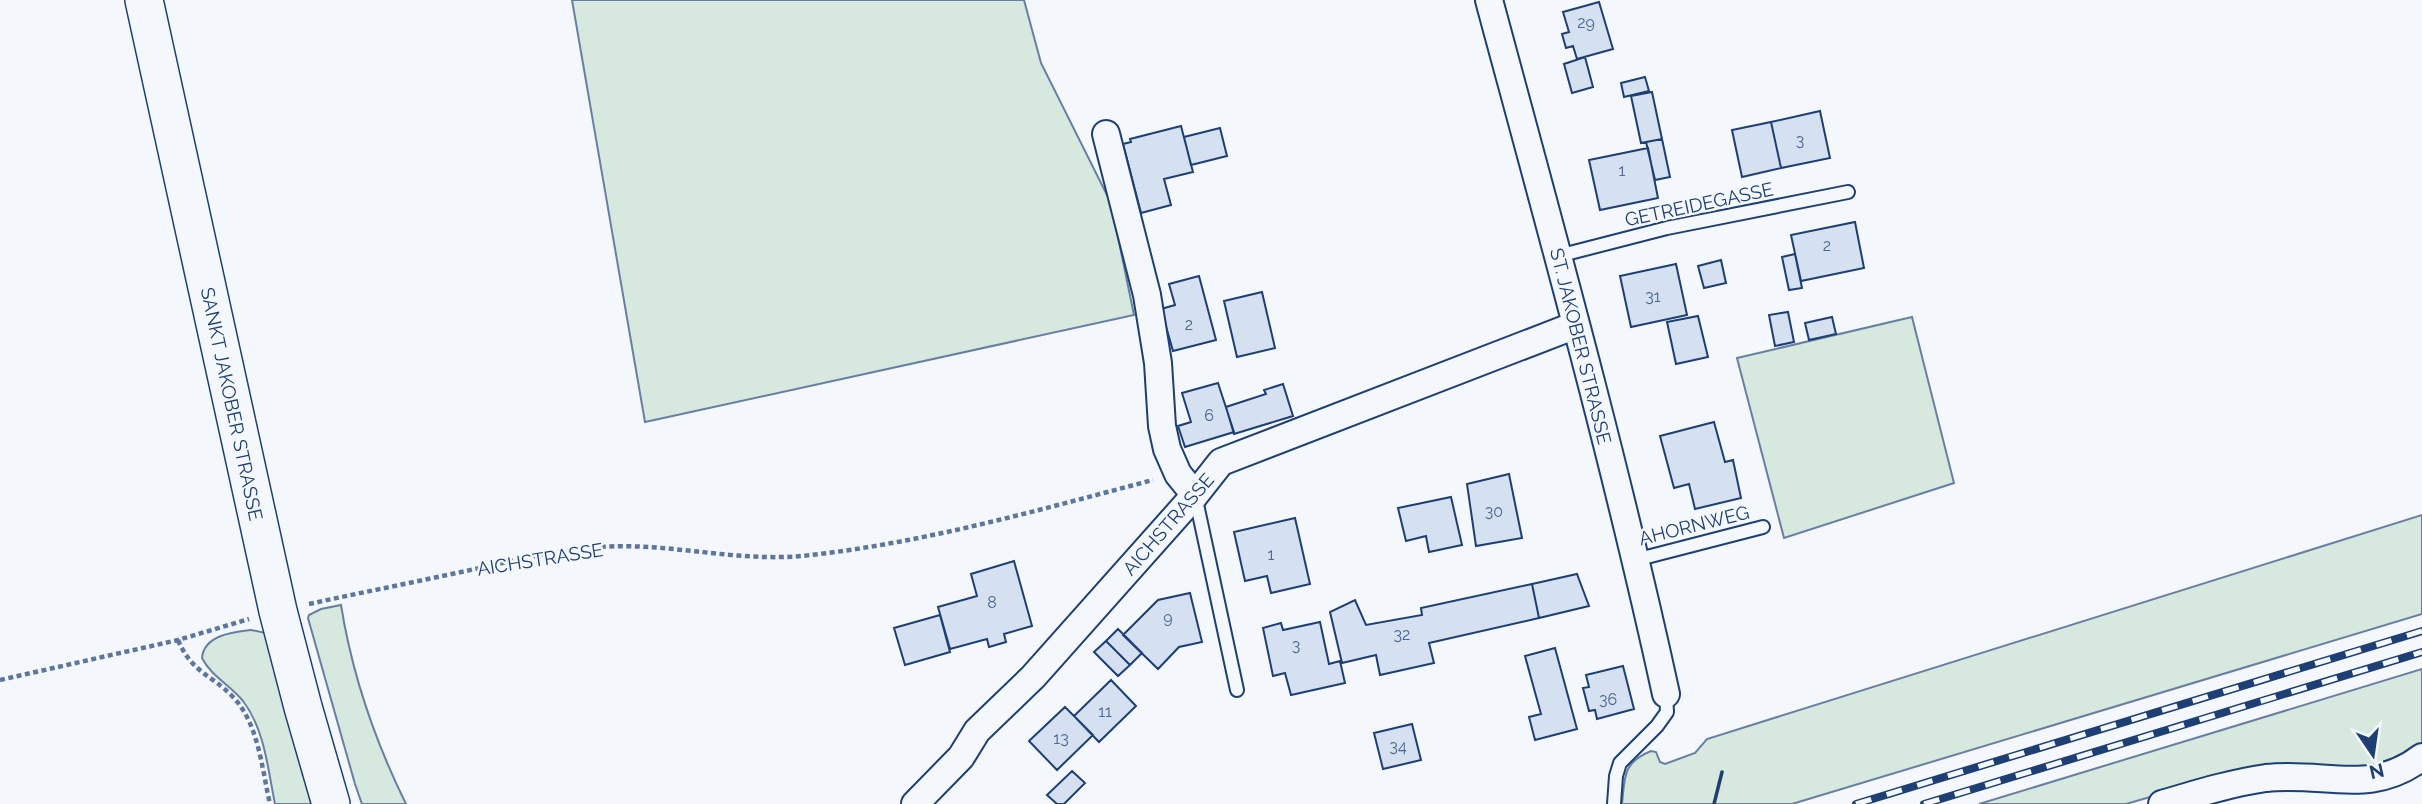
<svg xmlns="http://www.w3.org/2000/svg" width="2422" height="804" viewBox="0 0 2422 804" font-family="Raleway,sans-serif">
<style>
.green{fill:#d7e8df;stroke:#687fa3;stroke-width:2}
.building{fill:#d5e0f0;stroke:#1d3f73;stroke-width:2}
.lines{fill:none;stroke-linecap:round;stroke-linejoin:round}
.lane-casing{stroke:#1d3f73;stroke-width:16}
.street-casing{stroke:#1d3f73;stroke-width:30}
.secondary-casing{stroke:#1d3f73;stroke-width:40}
.path{stroke:#5e769c;stroke-width:4.5;stroke-dasharray:5 3.5;stroke-linecap:butt}
.lane{stroke:#f4f7fb;stroke-width:12}
.street{stroke:#f4f7fb;stroke-width:26}
.secondary{stroke:#f4f7fb;stroke-width:37}
.rail-casing{stroke:#1d3f73;stroke-width:8}
.rail{stroke:#f4f7fb;stroke-width:5;stroke-dasharray:16;stroke-linecap:butt}
.wall{stroke:#1d3f73;stroke-width:3.5}
.labels{text-anchor:middle;dominant-baseline:central;stroke-width:5;stroke-linejoin:round;paint-order:stroke}
.number-label{font-size:16px;fill:#4b6792}
.street-label{font-size:19px;fill:#1d3f73;stroke:#f4f7fb}
</style>
<rect width="100%" height="100%" fill="#f4f7fb"/>
<!-- green -->
<path class="green" d="M572 0H1024L1041 63 1111 203 1134 315 645 422Z
M1912 317 1954 483 1784 538 1737 358Z
M2422 515V614L1792 804H1622C1625 777 1622 763 1651 751L1656 752 1660 762 1665 764 1695 753 1707 739Z
M341 605C352 674 375 741 406 804H362L355 784 308 618 309 615 321 609Z
M251 630 266 633 314 804H275C268 770 265 730 243 701 230 685 211 676 202 658 204 635 233 632 251 630Z
M2422 669V746L2383 766 2188 786 2126 804H1979Z"/>
<!-- building -->
<path class="building" d="M1599 2 1613 49 1577 59 1573 46 1566 48 1562 34 1569 32 1563 12Z
M1585 57 1593 87 1572 93 1564 64Z
M1645 77 1649 91 1624 97 1621 83Z
M1652 92 1662 139 1641 143 1631 96Z
M1820 111 1830 158 1781 168 1771 122Z
M1771 122 1781 168 1742 177 1732 130Z
M1181 126 1193 172 1164 179 1171 205 1141 213 1123 144 1131 142 1130 139Z
M1220 128 1227 156 1191 165 1184 137Z
M1662 139 1670 177 1655 180 1646 142Z
M1648 148 1658 198 1600 210 1589 160Z
M1855 222 1864 268 1801 281 1791 235Z
M1795 254 1802 288 1789 290 1782 257Z
M1721 260 1726 283 1704 288 1698 266Z
M1676 264 1687 315 1631 327 1620 276Z
M1199 276 1216 340 1173 351 1161 309 1175 305 1169 284Z
M1262 292 1275 348 1237 357 1224 301Z
M1788 312 1794 342 1775 346 1769 315Z
M1698 316 1708 357 1676 364 1667 322Z
M1832 317 1836 334 1809 340 1805 323Z
M1218 383 1234 432 1185 447 1178 426 1191 422 1182 393Z
M1283 384 1293 416 1234 434 1226 407 1266 394 1264 390Z
M1714 422 1725 462 1733 460 1741 498 1695 509 1689 484 1674 488 1660 436Z
M1509 474 1522 538 1476 546 1467 484Z
M1451 497 1462 545 1429 552 1426 536 1406 541 1398 508Z
M1295 518 1310 584 1271 593 1267 576 1245 581 1234 532Z
M1014 561 1032 626 1004 634 1006 642 989 647 987 639 950 649 938 607 977 596 971 574Z
M1577 574 1589 606 1539 618 1532 584Z
M1532 584 1539 618 1429 643 1434 663 1380 675 1376 655 1342 663 1330 612 1355 600 1366 625 1422 615 1421 608Z
M1190 593 1202 642 1179 647 1158 669 1123 635 1158 600Z
M940 615 950 652 905 665 894 628Z
M1320 622 1329 664 1340 661 1345 683 1291 695 1285 673 1273 676 1263 628 1281 623 1283 630Z
M1118 629 1142 653 1130 665 1106 641Z
M1106 641 1130 665 1118 676 1094 652Z
M1555 648 1577 729 1535 740 1529 717 1541 714 1525 656Z
M1623 666 1634 709 1597 719 1595 710 1589 711 1583 688 1589 687 1586 675Z
M1111 680 1136 706 1099 742 1074 716Z
M1065 707 1093 735 1057 770 1029 741Z
M1412 724 1421 760 1383 769 1374 733Z
M1072 771 1085 783 1064 804H1057L1047 795Z"/>
<g class="lines">
<defs>
<path id="lane" d="M1558 256 1667 228 1848 192
M1195 495 1237 690
M1635 560 1763 527
M1614 804 1616 776 1620 763 1657 726 1667 712 1666 694"/>
<path id="street" d="M1489 0C1551 230 1615 460 1666 694
M1106 134 1147 295 1158 363 1162 426 1167 449 1178 474 1195 495
M915 804 961 757 977 731 1033 677 1195 495 1221 462 1576 325
M2162 804C2196 794 2231 783 2266 778 2325 771 2370 797 2422 757"/>
<path id="secondary" d="M144 0 278 611 303 707 331 804"/>
</defs>
<!-- lane casing -->
<use href="#lane" class="lane-casing"/>
<!-- street casing -->
<use href="#street" class="street-casing"/>
<!-- secondary casing -->
<use href="#secondary" class="secondary-casing"/>
<!-- path -->
<path class="path" d="M309 604C364 592 420 581 475 569 516 560 558 550 600 547 667 542 734 562 801 556 921 544 1038 510 1153 480
M178 640C192 673 211 674 233 697 259 724 262 770 270 804
M0 680 178 640 249 619"/>
<!-- lane -->
<use href="#lane" class="lane"/>
<!-- street -->
<use href="#street" class="street"/>
<!-- secondary -->
<use href="#secondary" class="secondary"/>
<defs>
<path id="rail" d="M1856 804 2422 631
M1924 804 2422 652"/>
</defs>
<!-- rail casing -->
<use href="#rail" class="rail-casing"/>
<!-- rail -->
<use href="#rail" class="rail"/>
<!-- wall -->
<path class="wall" d="M1714 804 1722 772"/>
</g>
<g class="labels">
<!-- number labels -->
<g class="number-label">
<text x="1586" y="22">29</text>
<text x="1800" y="140">3</text>
<text x="1622" y="170">1</text>
<text x="1827" y="245">2</text>
<text x="1653" y="296">31</text>
<text x="1189" y="324">2</text>
<text x="1209" y="415">6</text>
<text x="1494" y="511">30</text>
<text x="1271" y="554">1</text>
<text x="992" y="602">8</text>
<text x="1168" y="617">9</text>
<text x="1402" y="634">32</text>
<text x="1296" y="645">3</text>
<text x="1608" y="699">36</text>
<text x="1105" y="711">11</text>
<text x="1061" y="738">13</text>
<text x="1398" y="746">34</text>
</g>
<!-- street labels -->
<g class="street-label">
<text transform="translate(1699 204) rotate(-12)">GETREIDEGASSE</text>
<text transform="translate(1581 346) rotate(76)">ST. JAKOBER STRASSE</text>
<text transform="translate(232 404) rotate(78)">SANKT JAKOBER STRASSE</text>
<text transform="translate(1168 524) rotate(-49)">AICHSTRASSE</text>
<text transform="translate(1694 525) rotate(-14)">AHORNWEG</text>
<text transform="translate(540 559) rotate(-9)">AICHSTRASSE</text>
</g>
</g>
<!-- north arrow -->
<g transform="translate(2373 755) rotate(167)" stroke="#f4f7fb" stroke-width="5" paint-order="stroke">
<path d="M0-5L12 26L0 18L-12 26Z" fill="#1d3f73"/>
<text y="-10" font-size="19" font-weight="bold" text-anchor="middle" fill="#1d3f73">N</text>
</g>
</svg>
